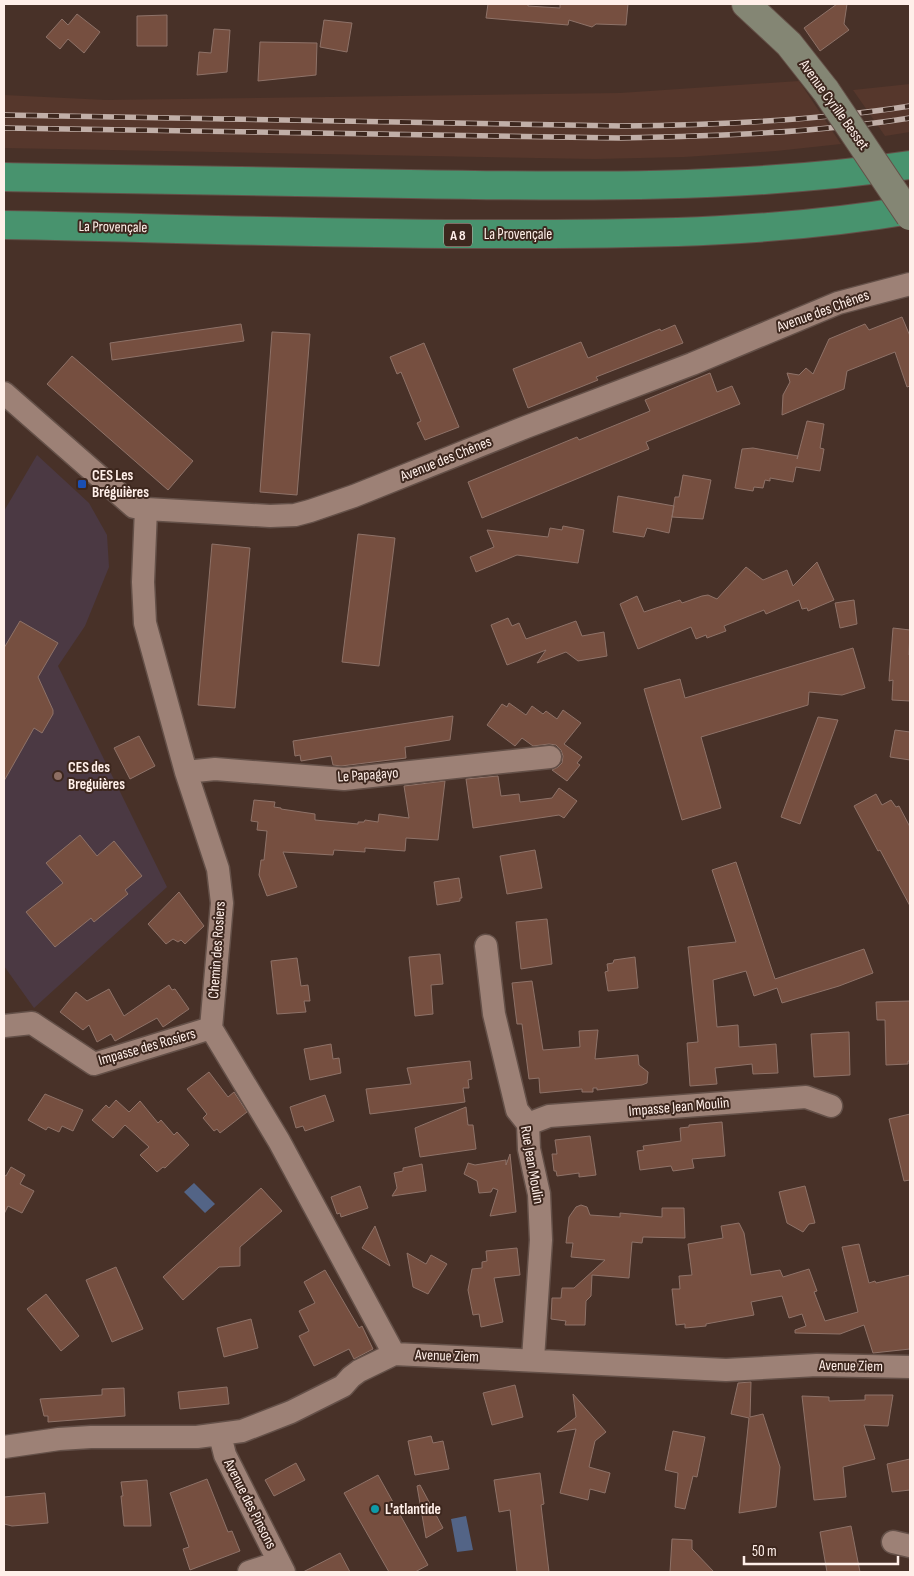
<svg xmlns="http://www.w3.org/2000/svg" width="914" height="1576" viewBox="0 0 914 1576" font-family="'Sofia Sans Condensed',sans-serif">
<style>
.built{fill:#56372c}
.education{fill:#4b3943}
.water{fill:#536486}
.building{fill:#764f40;stroke:#8e7268}
.lines{fill:none;stroke-linecap:round;stroke-linejoin:round}
.minor-casing{stroke:#645048;stroke-width:25}
.secondary-casing{stroke:#645048;stroke-width:30}
.motorway-casing{stroke:#645048;stroke-width:30}
.minor{stroke:#9d8176;stroke-width:22}
.secondary{stroke:#848674;stroke-width:28}
.motorway{stroke:#48936e;stroke-width:28}
.rail-casing{stroke:#c1afa8;stroke-width:5.5}
.rail{stroke:#3d271e;stroke-width:4;stroke-dasharray:11;stroke-linecap:butt}
.secondary-bridge-casing{stroke:#645048;stroke-width:30;stroke-linecap:butt}
.secondary-bridge{stroke:#848674;stroke-width:28}
.transit-dot{fill:#1a4fb4;stroke:#3d271e;stroke-width:2}
.education-dot{fill:#8d6e63;stroke:#3d271e;stroke-width:2}
.culture-dot{fill:#0f9aa8;stroke:#3d271e;stroke-width:2}
.labels{text-anchor:middle;dominant-baseline:central;stroke-width:4;stroke-linejoin:round;paint-order:stroke}
.shield{fill:#3d271e;stroke:#c5b3ac;stroke-width:1}
.shield-label{font-size:14px;font-weight:bold;fill:#ffefe9}
.street-label{font-size:15px;fill:#ffefe9;stroke:#3d271e}
.poi-label{font-size:15px;font-weight:bold;fill:#ffefe9;stroke:#3d271e;text-anchor:start}
</style>
<rect width="100%" height="100%" fill="#483128"/>
<!-- built -->
<path class="built" d="M799 81 841 144 776 151 684 157 595 159 4 148V95L106 100 620 93Z
M910 84V132L885 136 853 90Z"/>
<!-- education -->
<path class="education" d="M37 455 89 503 107 535 109 567 85 626 58 666 167 887 34 1008 4 966V511Z"/>
<!-- water -->
<path class="water" d="M194 1183 215 1204 205 1213 184 1192Z
M466 1516 473 1550 457 1552 451 1519Z"/>
<!-- building -->
<path class="building" d="M488 4H528V6L560 8V4H628L626 25 596 24 592 27 569 20 568 25 486 18Z
M837 4H847L844 24 849 30 820 51 804 28Z
M77 14 100 32 84 53 68 39 60 49 46 37 62 19 68 25Z
M167 15V46H137V16Z
M324 20 352 23 347 52 320 47Z
M214 29 230 30 227 72 197 75 199 52 211 53Z
M260 42 317 43 316 75 258 81Z
M902 317 910 336V386L907 387 895 352 847 371 844 389 782 415 783 395 790 382 787 373 799 375 806 368 813 374 829 339 865 324 869 330Z
M241 324 244 341 112 360 110 343Z
M675 325 683 343 596 377 598 380 528 408 513 369 581 342 588 358 660 329 661 331Z
M272 332 310 334 297 495 260 492Z
M424 343 459 427 425 440 417 423 421 421 401 372 397 374 390 357Z
M72 356 193 461 168 490 47 384Z
M710 373 717 392 732 386 740 404 646 442 649 449 482 518 468 482 577 437 579 440 650 411 645 400Z
M807 421 824 424 820 448 824 449 820 471 796 467 793 482 770 478V481L765 480 763 488 754 487 753 491 735 488 742 449 753 448 798 456 797 459Z
M683 475 711 480 703 519 672 517 675 497H679Z
M618 496 674 506 669 533 647 528 644 537 613 532Z
M563 526 584 530 578 563 517 555 476 572 470 557 494 547 487 530 548 537 550 528 562 530Z
M358 534 395 538 379 666 342 662Z
M212 544 250 548 235 708 198 705Z
M817 562 834 600 808 611 807 608 802 609 799 600 766 614 764 610 724 626 726 631 707 638 706 635 696 639 691 627 638 649 620 604 637 596 644 612 680 600 682 603 702 596 708 595 717 599 746 567 763 580 787 570 793 586Z
M854 600 857 624 840 628 835 603Z
M508 618 512 626 519 623 526 639 576 621 582 636 604 632 607 656 578 661 566 652 537 663 546 650 507 665 491 625Z
M20 621 58 643 38 677 53 710V714L42 733 34 728 4 781V648Z
M893 628 910 630 909 655 910 656V701L892 700 893 680 889 681Z
M853 648 865 688 842 695 809 692 808 705 701 737 721 808 682 820 644 689 680 679 685 698Z
M509 703 526 715 532 706 543 714 546 711 557 719 563 710 581 723 564 744 582 757 577 763 580 765 567 781 552 770 558 767 562 763 563 756 561 750 556 745 549 744 533 746 522 738 515 746 487 725 502 704 507 707Z
M453 716 450 740 405 747 406 758 341 766 333 765 331 756 301 761 300 755 295 756 293 741Z
M818 717 838 720 800 824 781 817Z
M895 730 910 732V760L890 757Z
M139 736 155 766 130 779 114 748Z
M498 776 501 796 519 794 520 802 552 798 559 788 577 801 564 818 559 815 473 828 466 779Z
M445 781 438 840 406 838 405 851 365 848V852L334 850 333 855 283 852 297 887 267 896 259 875 261 860H264L267 831 257 830 258 822 251 821 254 800 275 802 274 807 281 808V809L315 814V820L358 824V822H364L365 820 378 822 379 814 409 818 404 786Z
M876 794 882 805 891 800 896 807 899 806 910 827V906L880 850 878 851 854 806Z
M80 835 97 856 114 841 142 876 125 890 128 894 94 922 91 918 55 947 26 912 63 883 46 863Z
M535 850 542 888 507 894 500 856Z
M736 862 775 979 864 949 873 973 839 986 782 1003 777 988 754 996 746 971 713 980 717 1027 738 1025 739 1047 776 1044 778 1073 753 1074 752 1064 715 1068 717 1084 690 1086 687 1043 698 1042 688 947 736 942 712 870Z
M459 878 462 898H460V901L437 905 434 882Z
M179 892 204 926 185 944 181 940 178 942 173 939 166 944 148 924Z
M547 919 552 964 521 969 516 922Z
M440 954 443 984 431 985 433 1014 415 1016 409 957Z
M635 957 638 988 608 991 605 972 608 971 607 964 613 963 614 960Z
M297 958 301 986 308 985 310 1001H304L306 1012 277 1014 271 961Z
M532 981 543 1050 580 1047 579 1031 598 1030 595 1059 638 1055 639 1065 648 1072 647 1083 642 1085 597 1090V1088H593V1092H582V1089L540 1093 539 1078 529 1079 522 1024H517L512 983Z
M169 985 172 990 175 989 189 1009 163 1027 157 1018 115 1041 111 1034 97 1042 89 1025 83 1030 60 1012 76 992 87 1001 109 989 124 1016Z
M910 1001V1061H908V1064L886 1065 885 1020H877L876 1002Z
M849 1032 850 1075 814 1077 811 1034Z
M331 1044 333 1059 339 1058 341 1073 310 1080 304 1049Z
M470 1061 472 1079 468 1080 469 1088H463L465 1102 370 1114 366 1089 411 1084 407 1068Z
M209 1072 228 1097 234 1092 247 1112 220 1133 217 1129 214 1131 203 1118 207 1114 187 1089Z
M45 1094 83 1110 73 1131 62 1126 59 1132 48 1127 46 1130 28 1120Z
M325 1095 334 1121 305 1131 303 1126 296 1128 290 1107Z
M116 1100 129 1112 140 1101 158 1123 161 1120 174 1135 177 1132 189 1145 165 1168 163 1167 157 1172 140 1155 149 1147 125 1125 113 1138 92 1120 106 1105 109 1108Z
M466 1107 468 1125H473L476 1149 420 1157 415 1128Z
M910 1114V1180L904 1181 889 1119Z
M722 1122 725 1156 692 1159 694 1168 673 1171 671 1166 640 1170 637 1151 644 1150 643 1146 681 1141 680 1128 689 1127V1125Z
M590 1136 596 1175 579 1177V1173L557 1176 556 1171H554L552 1154H557L555 1140Z
M510 1154 516 1212 490 1216 498 1190 493 1188 491 1192 479 1193 477 1181 464 1174 468 1163 475 1165 506 1160V1165Z
M422 1164 426 1191 392 1196 397 1188 394 1173 403 1171V1168Z
M11 1167 25 1175 20 1184 34 1191 22 1213 8 1206 4 1214V1175L6 1176Z
M360 1186 368 1208 341 1217 340 1213 337 1214 331 1197Z
M805 1186 815 1223 809 1224 803 1232 787 1223 779 1192Z
M261 1188 282 1211 240 1247V1266L219 1267 183 1300 163 1277Z
M581 1205 587 1207 590 1215 620 1217V1213L662 1217V1208H684L685 1238 643 1237 642 1243 632 1242 629 1278 592 1275 591 1296 586 1301 585 1325H565L566 1321 551 1319 552 1298H561L562 1288H574L605 1260 571 1257 573 1243H566L569 1217 576 1207Z
M739 1223 744 1233 751 1275 780 1270 783 1277 809 1269 817 1291 814 1292 825 1321 858 1312 842 1247 859 1244 869 1283 875 1281 876 1283 910 1275V1349L873 1353 864 1325 840 1334 795 1333V1330L806 1326 802 1314 789 1318 782 1296 751 1302 754 1315 706 1324V1326L685 1328V1324L676 1325 672 1289H680L679 1276 692 1275 688 1244 723 1238 721 1226Z
M375 1226 390 1266 362 1248Z
M517 1248 520 1275 494 1278 503 1322 481 1327 479 1314 473 1315 468 1290 472 1269 482 1268V1262L487 1261 486 1251Z
M407 1253 426 1264 431 1255 447 1264 428 1294 413 1287Z
M116 1267 143 1329 112 1342 86 1280Z
M325 1270 359 1328 362 1326 373 1349 354 1359 349 1349 314 1366 299 1336 309 1331 299 1311 315 1303 304 1282Z
M46 1294 79 1336 61 1351 27 1309Z
M251 1319 258 1348 224 1357 217 1328Z
M751 1382 750 1417 763 1414 780 1467 776 1507 739 1513 749 1418 731 1414 738 1383Z
M515 1385 523 1417 492 1425 483 1393Z
M227 1387 229 1404 180 1409 178 1392Z
M124 1388 125 1416 48 1422V1416H44L40 1399 102 1395V1389Z
M573 1394 606 1432 595 1441 589 1467 610 1473 605 1493 590 1489 588 1500 560 1493 576 1429 557 1432 576 1417Z
M865 1395H893L888 1426 864 1425 875 1459 843 1467 846 1497 814 1500 802 1396 829 1397V1401L865 1400Z
M673 1431 705 1437 697 1477 693 1476 685 1509 675 1507 678 1473 665 1470Z
M431 1436 433 1443 443 1441 449 1469 415 1475 408 1441Z
M910 1459V1490L892 1492 887 1464Z
M296 1463 305 1480 274 1496 265 1480Z
M540 1473 544 1504 541 1505 549 1572H517L510 1510 499 1512 494 1480Z
M378 1475 428 1565 415 1572H389L344 1493Z
M207 1479 228 1532 232 1531 240 1551 190 1570 183 1549 189 1547 170 1493Z
M147 1480 151 1526H124L121 1496H123L121 1482Z
M420 1485 443 1528 426 1538 417 1486Z
M45 1493 48 1523 12 1526 4 1524V1497Z
M851 1526 860 1572H827L820 1532Z
M672 1539 692 1540V1549L714 1572H670Z
M340 1553 350 1572H303Z"/>
<g class="lines">
<defs>
<path id="minor" d="M4 393 134 507 146 509 270 516 295 515 310 511 354 496 526 427 692 364 838 303 910 284
M146 509 143 582 145 623 186 772 218 869 222 903 211 1028 279 1141 394 1354
M186 772 215 769 344 779 550 757
M486 946 494 1014 517 1110 528 1124 529 1149 539 1194 541 1240 533 1359
M4 1026 32 1023 94 1064 211 1028
M528 1124 549 1116 806 1097 831 1106
M220 1435 225 1455 284 1572
M4 1447 59 1439 91 1437H197L242 1431 291 1412 343 1386 351 1377 359 1371 394 1354 726 1370 817 1365 910 1367
M893 1542 910 1546
M249 1572 279 1562"/>
<path id="secondary" d="M746 4 789 44 826 91"/>
<path id="motorway" d="M4 177C139 180 274 182 410 184 577 187 744 189 910 165
M4 225C177 228 350 235 524 234 653 234 782 232 910 210"/>
</defs>
<!-- minor casing -->
<use href="#minor" class="minor-casing"/>
<!-- secondary casing -->
<use href="#secondary" class="secondary-casing"/>
<!-- motorway casing -->
<use href="#motorway" class="motorway-casing"/>
<!-- minor -->
<use href="#minor" class="minor"/>
<!-- secondary -->
<use href="#secondary" class="secondary"/>
<!-- motorway -->
<use href="#motorway" class="motorway"/>
<defs>
<path id="rail" d="M4 115 622 126C718 125 815 121 910 106
M4 128 619 138C716 136 815 133 910 118"/>
</defs>
<!-- rail casing -->
<use href="#rail" class="rail-casing"/>
<!-- rail -->
<use href="#rail" class="rail"/>
<defs>
<path id="secondary-bridge" d="M826 91 910 216"/>
</defs>
<!-- secondary-bridge casing -->
<use href="#secondary-bridge" class="secondary-bridge-casing"/>
<!-- secondary-bridge -->
<use href="#secondary-bridge" class="secondary-bridge"/>
</g>
<!-- markers -->
<rect class="transit-dot" x="77" y="479" width="10" height="10" rx="2.5"/>
<circle class="education-dot" cx="58" cy="776" r="5"/>
<circle class="culture-dot" cx="375" cy="1509" r="5"/>
<g class="labels">
<!-- shield labels -->
<rect class="shield" x="444" y="223.5" width="28" height="23" rx="4"/>
<g class="shield-label">
<text x="458" y="235">A 8</text>
</g>
<!-- street labels -->
<g class="street-label">
<text transform="translate(834 105) rotate(54)">Avenue Cyrille Besset</text>
<text transform="translate(113 227) rotate(1)">La Provençale</text>
<text x="518" y="234">La Provençale</text>
<text transform="translate(823 311) rotate(-20)">Avenue des Chênes</text>
<text transform="translate(446 459) rotate(-22)">Avenue des Chênes</text>
<text transform="translate(368 775) rotate(-4)">Le Papagayo</text>
<text transform="translate(217 950) rotate(-86)">Chemin des Rosiers</text>
<text transform="translate(147 1047) rotate(-16)">Impasse des Rosiers</text>
<text transform="translate(679 1107) rotate(-5)">Impasse Jean Moulin</text>
<text transform="translate(532 1165) rotate(80)">Rue Jean Moulin</text>
<text transform="translate(447 1356) rotate(2)">Avenue Ziem</text>
<text transform="translate(851 1366) rotate(1)">Avenue Ziem</text>
<text transform="translate(250 1504) rotate(63)">Avenue des Pinsons</text>
</g>
<!-- poi labels -->
<g class="poi-label">
<text x="92" y="475">CES Les<tspan x="92" dy="17">Bréguières</tspan></text>
<text x="68" y="767">CES des<tspan x="68" dy="17">Breguières</tspan></text>
<text x="385" y="1509">L'atlantide</text>
</g>
</g>
<!-- border -->
<rect width="914" height="1576" fill="none" stroke="#ffefe9" stroke-width="10"/>
<!-- scale -->
<path d="M744 1556v8h154v-8" fill="none" stroke="#ffefe9" stroke-width="2.5"/>
<text x="752" y="1556" font-size="15" fill="#ffefe9" stroke="#3d271e" stroke-width="4" paint-order="stroke">50 m</text>
</svg>
